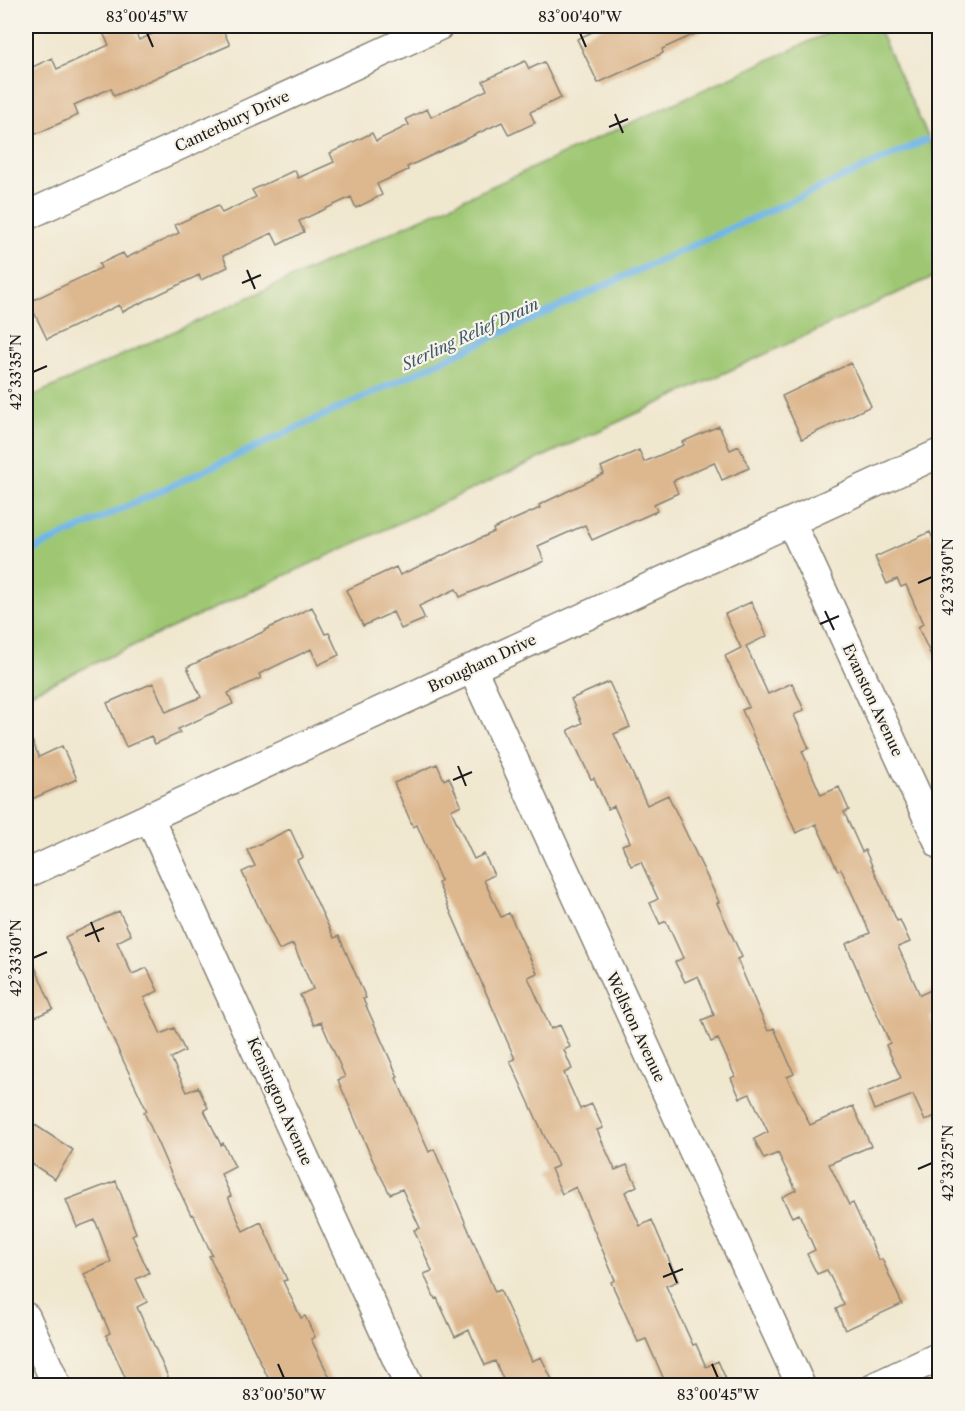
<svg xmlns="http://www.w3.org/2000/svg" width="965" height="1411" viewBox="0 0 965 1411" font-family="'Libre Caslon Text',serif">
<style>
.green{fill:#9fc773;stroke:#5e7248;stroke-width:1.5}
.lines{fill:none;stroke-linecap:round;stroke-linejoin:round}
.stream{stroke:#70b5e6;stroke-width:7}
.building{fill:#ddb78e}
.minor-casing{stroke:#868276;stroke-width:31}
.minor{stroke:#fff;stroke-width:28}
.ticks{fill:none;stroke:#1c1c1c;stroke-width:2}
.labels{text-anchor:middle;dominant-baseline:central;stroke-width:4.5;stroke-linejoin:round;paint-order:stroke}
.street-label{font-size:15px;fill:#1c1c1c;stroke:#f7f3e8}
.water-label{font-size:16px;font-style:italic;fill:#3e596d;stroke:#f7f3e8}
.neatline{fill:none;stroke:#1c1c1c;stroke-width:2}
.ticks-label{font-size:15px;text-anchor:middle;fill:#1c1c1c}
</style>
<rect width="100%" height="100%" fill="#f7f3e8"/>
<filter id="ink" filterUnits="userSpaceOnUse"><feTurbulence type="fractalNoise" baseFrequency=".0167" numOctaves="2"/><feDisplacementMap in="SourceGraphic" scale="12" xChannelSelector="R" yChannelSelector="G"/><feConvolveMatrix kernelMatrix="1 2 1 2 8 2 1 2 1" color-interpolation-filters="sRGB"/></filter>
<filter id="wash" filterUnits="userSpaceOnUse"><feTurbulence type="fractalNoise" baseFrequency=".008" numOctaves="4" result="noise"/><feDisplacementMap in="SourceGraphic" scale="24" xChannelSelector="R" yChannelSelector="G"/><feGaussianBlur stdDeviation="1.35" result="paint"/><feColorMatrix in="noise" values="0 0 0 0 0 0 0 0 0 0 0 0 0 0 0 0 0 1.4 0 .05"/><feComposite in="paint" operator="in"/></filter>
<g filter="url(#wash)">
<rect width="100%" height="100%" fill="#f0e7cf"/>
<!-- green -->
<path class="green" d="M843 26H877L939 161V274L26 695V399Z"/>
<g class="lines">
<!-- stream -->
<path class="stream" d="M26 553 623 277 926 140"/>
</g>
<g id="blocks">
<!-- building -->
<path class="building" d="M120 26H132L139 40 171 26H221L230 45 114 96 111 88 74 105 78 115 36 134 33 126 26 129V70L52 58 57 69 109 45 103 33Z
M605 26H712L662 49 663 53 598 83 577 39Z
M525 61 529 69 544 62 561 98 530 112 535 123 509 135 502 122 407 167 408 170 377 184 382 195 356 208 351 197 299 221 304 232 278 245 272 233 223 256 228 267 201 280 199 275 122 312 119 305 47 339 29 302 101 268 99 264 123 253 126 258 179 233 175 225 218 205 222 213 256 197 252 190 295 170 298 178 334 162 330 153 372 133 376 141 409 125 406 119 427 109 431 117 487 90 483 81Z
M851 363 871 406 802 439 782 396Z
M719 426 730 450 739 446 749 468 722 480 714 462 673 481 678 493 654 504 657 511 592 540 585 525 538 546 544 561 460 597 456 589 419 606 425 619 401 629 393 612 363 626 346 590 396 567 400 575 494 532 493 529 540 508 539 505 604 474 601 467 639 450 644 462 684 445 682 442Z
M930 532 939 553V673L918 627 923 624 906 585 901 587 897 579 887 584 875 557Z
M751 602 767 636 746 646 768 694 792 683 804 710 794 715 809 748 802 751 821 795 839 787 849 810 844 812 862 852 865 850 897 921 900 920 910 942 898 947 920 995 933 989 939 1003V1013L930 1017 939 1038V1114L925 1121 913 1095 874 1110 867 1092 901 1078 886 1045 890 1043 846 944 870 933 841 869 838 871 816 824 796 833 742 710 749 707 725 656 741 648 725 614Z
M312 607 325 634 329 633 339 655 318 665 311 649 259 674 261 678 228 693 233 704 178 729 180 733 155 744 151 736 126 747 107 703 153 683 166 712 201 697 187 667 265 631V630Z
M609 682 630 727 614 734 647 805 668 795 719 902 717 903 742 957 737 959 768 1031 774 1028 794 1074 787 1077 810 1125 853 1106 871 1146 829 1164 849 1205 853 1203 879 1260 882 1259 902 1304 845 1330 836 1309 844 1305 827 1270 817 1274 807 1254 815 1250 799 1214 792 1217 782 1197 796 1190 778 1153 764 1159 754 1139 768 1132 750 1094 740 1098 731 1078 735 1076 718 1039 711 1042 702 1020 714 1015 698 976 685 982 675 962 683 958 666 921 660 924 650 903 658 899 641 862 631 866 622 845 630 842 614 806 608 809 594 778 591 779 568 730 582 723 571 699Z
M26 726 39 757 62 746 77 779 32 799 26 785Z
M437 764 444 780 449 777 461 805 451 810 474 859 484 854 494 875 484 880 501 917 509 913 537 973 528 977 551 1029 560 1025 570 1047 564 1050 572 1069 564 1073 580 1109 592 1104 603 1128 597 1130 615 1170 627 1165 637 1186 625 1192 640 1226 652 1220 678 1281 666 1286 693 1345 696 1344 706 1367 718 1361 729 1386H661L666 1384 646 1339 638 1342 611 1282 615 1280 576 1187 562 1194 551 1169 558 1166 510 1061 515 1059 438 883 441 881 417 825 413 827 394 783Z
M290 829 303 857 297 860 334 938 339 936 366 998 363 999 398 1077 396 1078 429 1152 434 1149 495 1292 500 1290 532 1361 541 1357 555 1386H506L495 1361 485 1365 469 1330 455 1337 437 1298 435 1299 424 1274 432 1271 414 1230 420 1228 402 1189 390 1194 373 1161 338 1080 345 1077 321 1022 314 1025 300 995 313 989 293 944 279 950 242 872 255 866 247 850Z
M119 911 131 935 117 942 132 974 147 968 158 991 144 998 161 1034 174 1028 185 1051 171 1058 187 1092 198 1087 208 1108 204 1110 221 1145 223 1143 235 1167 221 1174 231 1196 228 1197 243 1231 261 1222 287 1280 283 1281 301 1318 305 1316 315 1337 311 1339 334 1386H272L209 1256 212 1255 193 1214 191 1215 169 1169 144 1112 147 1111 65 937Z
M26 946 53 1009 26 1021Z
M26 1119 73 1150 55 1179 26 1160Z
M116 1181 136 1233 132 1235 149 1273 136 1279 147 1302 137 1307 172 1386H129L106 1335 110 1333 84 1274 111 1262 95 1220 77 1227 66 1200Z"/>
</g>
</g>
<g filter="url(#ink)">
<use href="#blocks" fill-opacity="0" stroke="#868276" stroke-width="1.5"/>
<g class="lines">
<defs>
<path id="minor" d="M26 216 439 26
M791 522 940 845
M472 668 801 1386
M149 817 409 1386
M26 874 940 453
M26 1317 57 1386
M876 1386 940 1356"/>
</defs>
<!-- minor casing -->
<use href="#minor" class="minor-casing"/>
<!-- minor -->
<use href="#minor" class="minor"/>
</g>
</g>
<!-- ticks -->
<path class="ticks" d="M147 33 153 47M580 33 586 47M615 114 623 133M609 127 628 119M247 270 255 289M242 283 261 275M33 372 47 366M918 583 932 577M825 611 834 630M820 624 839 616M458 766 466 786M453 780 472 772M91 922 99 942M85 936 104 928M33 958 47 952M918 1169 932 1163M669 1263 677 1283M663 1277 683 1269M278 1364 284 1378M712 1364 718 1378"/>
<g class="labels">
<!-- street labels -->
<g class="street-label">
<text transform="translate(232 121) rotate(-25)">Canterbury Drive</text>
<text transform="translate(482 663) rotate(-25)">Brougham Drive</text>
<text transform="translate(873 700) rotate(65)">Evanston Avenue</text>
<text transform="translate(636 1027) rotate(65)">Wellston Avenue</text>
<text transform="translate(280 1101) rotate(66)">Kensington Avenue</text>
</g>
<!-- water labels -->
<g class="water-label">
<text transform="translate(470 334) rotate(-25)">Sterling Relief Drain</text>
</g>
</g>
<!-- margin -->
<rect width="965" height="1411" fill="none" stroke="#f7f3e8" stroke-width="66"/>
<rect x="33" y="33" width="899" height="1345" class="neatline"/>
<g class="ticks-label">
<text x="147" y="22">83°00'45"W</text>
<text x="580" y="22">83°00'40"W</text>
<text transform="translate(16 372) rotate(-90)" y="5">42°33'35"N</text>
<text transform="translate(948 577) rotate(-90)" y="5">42°33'30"N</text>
<text transform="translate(16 958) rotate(-90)" y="5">42°33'30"N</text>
<text transform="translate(948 1163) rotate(-90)" y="5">42°33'25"N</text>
<text x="284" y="1400">83°00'50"W</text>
<text x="718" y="1400">83°00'45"W</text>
</g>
</svg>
